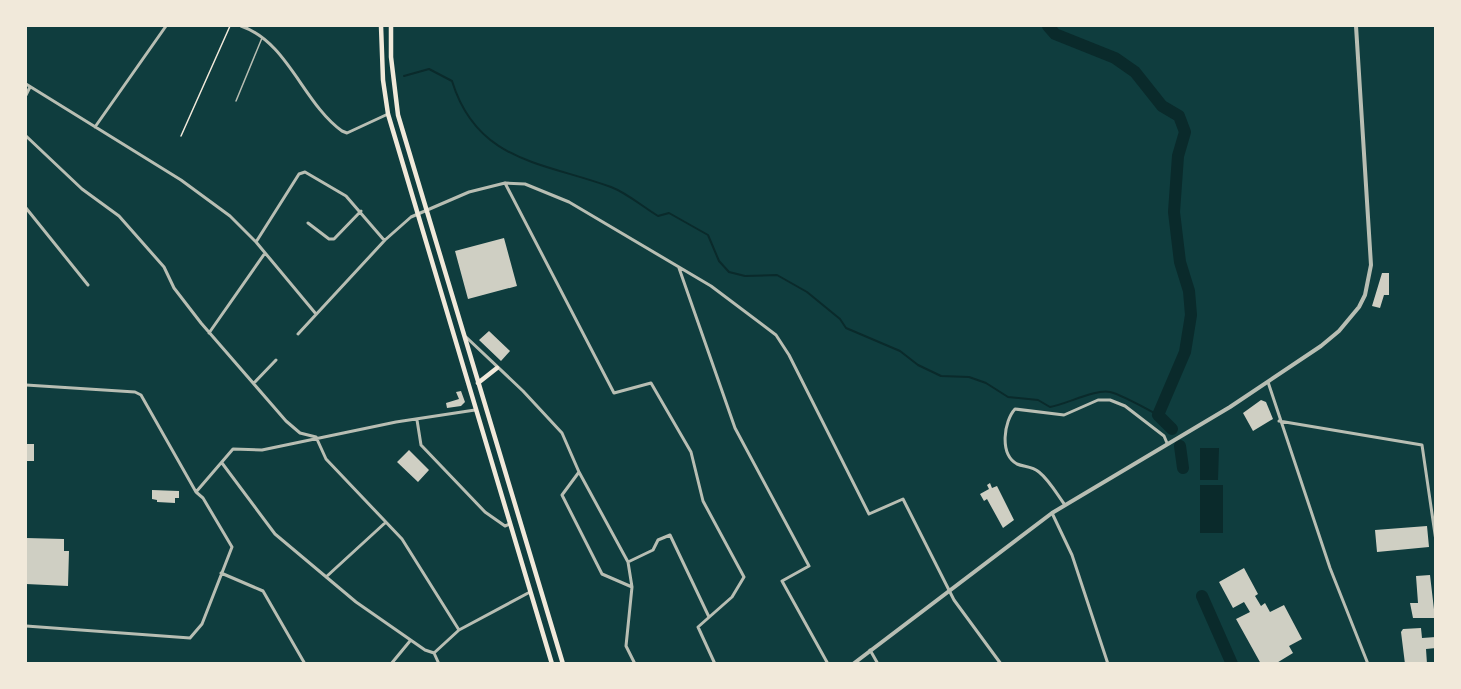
<svg xmlns="http://www.w3.org/2000/svg" width="1461" height="689" viewBox="0 0 1461 689" font-family="Mulish,sans-serif">
<style>
.water{fill:#0a2a2b}
.lines{fill:none;stroke-linecap:round;stroke-linejoin:round}
.stream{stroke:#0a2a2b;stroke-width:2}
.river{stroke:#0a2a2b;stroke-width:12}
.building{fill:#cfcfc3}
.path{stroke:#f1e9da;stroke-width:1.5}
.service{stroke:#b8beb3;stroke-width:1.5}
.minor{stroke:#b8beb3;stroke-width:3}
.tertiary{stroke:#b8beb3;stroke-width:4}
.primary{stroke:#f1e9da;stroke-width:4.5}
</style>
<rect width="100%" height="100%" fill="#0f3d3e"/>
<!-- water -->
<path class="water" d="M1200 448H1219L1218 480H1200Z
M1200 485H1223V533H1200Z"/>
<g class="lines">
<!-- stream -->
<path class="stream" d="M404 76 429 69 452 81C477 162 542 162 611 187 627 193 643 207 658 216L669 213 708 235 719 261 729 272 745 276 777 275 807 292 840 319 846 328 900 351 918 365 941 376 969 377 986 383 1008 397 1038 400 1050 407C1067 404 1095 389 1110 392 1120 394 1147 409 1158 415"/>
<!-- river -->
<path class="river" d="M1048 26 1055 34 1115 58 1135 72 1162 106 1179 116 1185 132 1178 156 1174 212 1180 262 1189 291 1191 315 1185 352 1158 415 1172 429
M1180 446 1183 468
M1202 596 1232 664"/>
</g>
<!-- building -->
<path class="building" d="M504 238 517 286 468 299 455 251Z
M1382 273H1389V295H1384L1380 308 1372 306Z
M489 331 510 351 501 361 479 340Z
M461 391 465 402 461 406 447 408 446 403 459 399 456 392Z
M1261 400 1266 402 1273 419 1253 431 1243 413Z
M26 444H34V461H26Z
M409 450 429 470 418 482 397 462Z
M990 483 992 488 997 486 1014 520 1003 528 987 499 984 501 980 494 989 489 987 485Z
M152 490 179 491V498H175V503L157 502V500L152 499Z
M1427 526 1429 547 1377 552 1375 530Z
M26 538 64 539V551H69L68 586 26 584Z
M1244 568 1258 594 1255 596 1261 606 1265 603 1270 612 1284 605 1302 639 1289 646 1293 653 1275 664H1261L1236 619 1250 612 1244 602 1233 608 1219 582Z
M1430 575 1435 618H1413L1410 603H1418L1416 576Z
M1421 628 1422 638 1436 637V648L1426 649 1427 664H1405L1401 632 1403 629Z"/>
<g class="lines">
<!-- path -->
<path class="path" d="M181 136 230 26"/>
<!-- service -->
<path class="service" d="M236 101 262 38"/>
<!-- minor -->
<path class="minor" d="M241 26C288 42 303 103 342 131L347 133 388 114
M26 84 181 180 230 216 256 242 316 314
M26 95 30 87
M95 127 166 26
M26 136 82 189 119 216 164 267 174 288 201 323 286 421 300 433 316 437
M505 183 614 393 651 383 691 452 703 501 744 577 732 597 698 627 715 664
M26 208 88 285
M308 223 329 239H334L361 211
M256 242 299 174 305 172 346 196 384 240
M679 268 735 428 809 566 782 581 828 664
M209 333 265 253
M298 334 385 240 411 217 469 192 505 183 525 184 569 202 711 286 776 335 789 355 869 514 903 499 954 600 1001 664
M466 337 523 391 562 433 579 472 628 562 632 587 626 646 635 664
M1268 382 1330 568 1368 664
M254 383 276 360
M26 385 135 392 141 395 196 492 203 498 232 547 202 624 190 638 26 626
M417 420 421 445 485 512 505 526 510 524
M1279 421 1422 445 1436 541
M316 437 326 459 402 539 459 630
M222 463 275 534 356 602 425 650 434 653 439 664
M579 472 562 495 602 574 632 587
M196 492 233 449 262 450 396 422 475 410
M1065 505C1057 494 1049 480 1039 472 1032 466 1024 467 1017 464 999 454 1004 421 1015 409L1064 415 1098 400H1110L1125 406 1164 436 1167 443
M1052 513 1072 555 1108 664
M628 562 653 550 658 540 670 535 709 617
M221 573 263 591 305 664
M326 577 386 522
M870 650 878 664
M434 653 459 630 530 592
M391 664 410 641"/>
<!-- tertiary -->
<path class="tertiary" d="M853 664 1052 513 1230 407 1321 346 1339 331 1359 307 1365 295 1371 265 1356 26"/>
<!-- primary -->
<path class="primary" d="M381 26 383 80 388 114 552 664
M391 26V57L398 115 563 664
M478 383 497 368"/>
</g>
<!-- border -->
<rect width="1461" height="689" fill="none" stroke="#f1e9da" stroke-width="54"/>
</svg>
